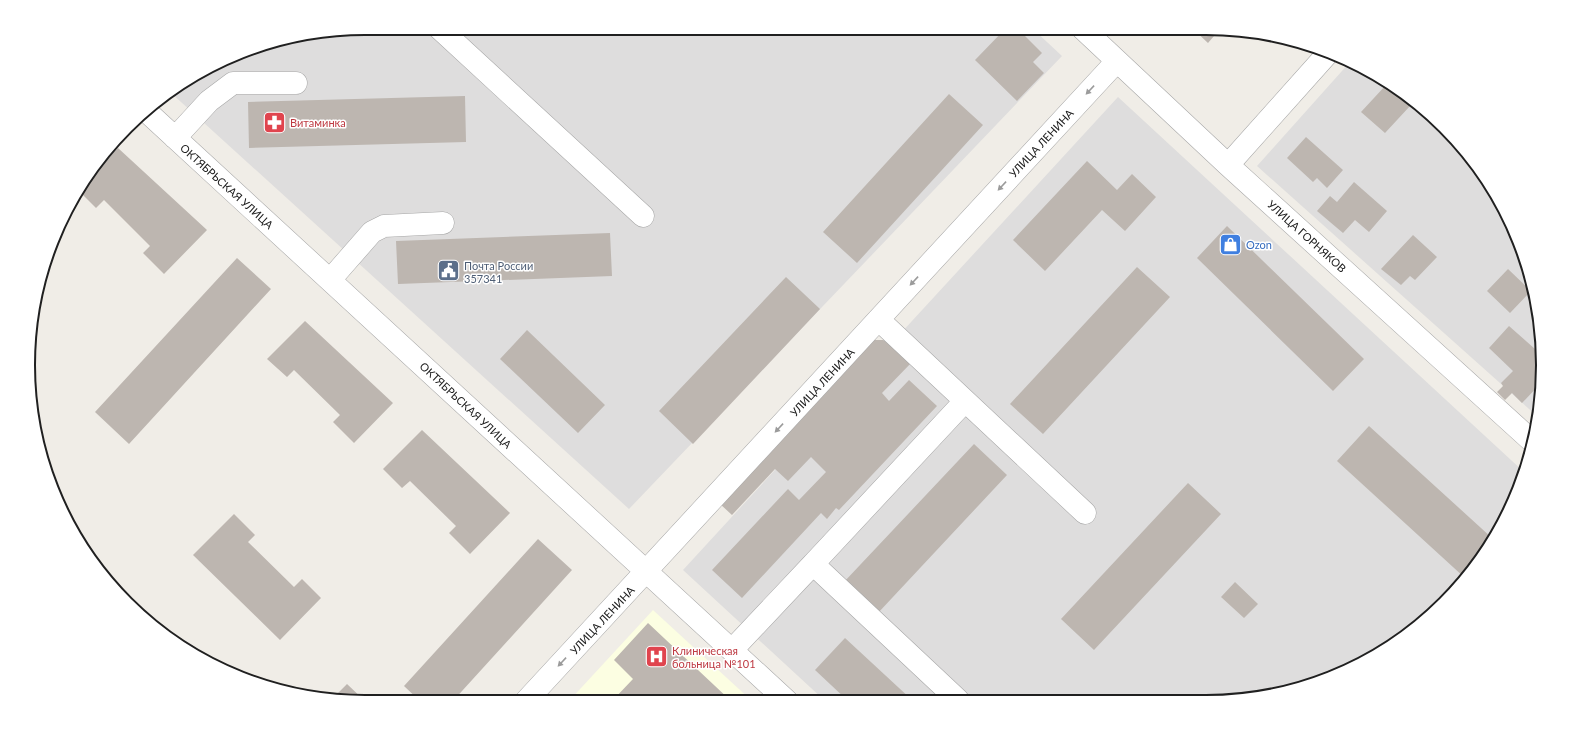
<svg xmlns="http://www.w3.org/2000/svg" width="1571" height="730" viewBox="0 0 1571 730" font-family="Lato,sans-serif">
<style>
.residential{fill:#dedddd}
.education{fill:#fcfee2}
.building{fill:#bdb6b0}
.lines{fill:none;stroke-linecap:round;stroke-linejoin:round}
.minor-casing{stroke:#a7a7a7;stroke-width:23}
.minor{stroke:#fff;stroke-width:22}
.oneway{fill:#9b9b9b}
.labels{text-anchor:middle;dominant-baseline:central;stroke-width:3;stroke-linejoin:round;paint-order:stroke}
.health-label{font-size:11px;fill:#be3a42;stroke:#fff;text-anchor:start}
.street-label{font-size:11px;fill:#202020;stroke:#fff}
.shop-label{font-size:11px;fill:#366cbe;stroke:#fff;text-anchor:start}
.service-label{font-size:11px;fill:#4e5e75;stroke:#fff;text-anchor:start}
.rim{fill:none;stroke:#202020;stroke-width:2}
</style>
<rect width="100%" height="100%" fill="#f0ede7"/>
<!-- residential -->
<path class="residential" d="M365 28H1032L1062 56 629 509 170 92 197 73 256 46Z
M1350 62 1393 85 1444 127 1486 178 1517 236 1536 299 1543 365 1538 417 1257 166Z
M1118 97 1524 472 1517 494 1473 570 1411 632 1335 676 1250 699 824 700 683 570Z"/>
<!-- education -->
<path class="education" d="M653 610 752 701H569Z"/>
<!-- building -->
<path class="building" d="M1006 28H1017L1042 53 1033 62 1044 73 1017 101 975 60Z
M1192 28H1206L1220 29 1208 43Z
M1386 85 1410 106 1385 133 1361 112Z
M949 94 983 125 857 263 823 232Z
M465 96 466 142 249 148 248 102Z
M1306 137 1343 170 1327 188 1317 178 1313 182 1287 158Z
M118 148 207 230 164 274 143 253 150 246 104 200 96 208 78 190Z
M1087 161 1117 190 1132 174 1156 197 1125 231 1102 210 1045 271 1013 240Z
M1354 182 1387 211 1369 232 1355 220 1343 233 1317 211 1330 196 1337 202Z
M1227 226 1364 359 1333 391 1197 258Z
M610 233 612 276 398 284 396 241Z
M1413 235 1437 257 1415 280 1410 276 1401 285 1381 269Z
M237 258 271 289 129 444 95 412Z
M1137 267 1170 297 1043 434 1010 404Z
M1508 269 1531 291 1510 313 1487 291Z
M786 277 820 309 693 444 659 411Z
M305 321 393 403 354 443 333 422 340 415 294 370 287 377 267 359Z
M1509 326 1535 349 1541 343 1543 365 1541 383 1522 403 1512 393 1505 400 1497 392 1503 386 1501 383 1513 371 1489 348Z
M527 330 605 405 578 433 500 359Z
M872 340H883L892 344 912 362 882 393 889 401 909 380 937 406 839 510 836 508 827 519 821 513 742 598 712 570 788 489 799 500 826 472 811 457 788 481 775 469 732 515 719 503Z
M1369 426 1492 538 1473 570 1465 578 1337 461Z
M422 430 510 513 470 554 449 533 456 526 410 481 402 488 383 469Z
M974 444 1007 475 878 613 844 582Z
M1188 483 1221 514 1094 650 1061 619Z
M234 514 255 535 248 542 294 587 302 579 321 598 280 640 193 555Z
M538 539 572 570 452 702H421L404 686Z
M1235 582 1258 604 1244 618 1221 597Z
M648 623 731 701H612L633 679 614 660Z
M845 638 912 700H847L815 670Z
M347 684 366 702 332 699Z"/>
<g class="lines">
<defs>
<path id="minor" d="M439 28 643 216
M1082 28 1228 165 1533 442
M145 110 787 701
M175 138 209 101 233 83H296
M1228 165 1329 52
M330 280 372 232 384 226 443 223
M879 320 1085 513
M813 564 965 401
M732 650 813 564 958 700
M526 701 1117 61"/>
</defs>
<!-- minor casing -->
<use href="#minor" class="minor-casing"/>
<!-- minor -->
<use href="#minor" class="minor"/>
</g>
<!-- one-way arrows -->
<defs><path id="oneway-solid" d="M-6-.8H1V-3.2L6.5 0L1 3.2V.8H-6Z"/></defs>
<g class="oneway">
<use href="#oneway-solid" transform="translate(1090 90) rotate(133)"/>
<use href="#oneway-solid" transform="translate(1002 186) rotate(133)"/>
<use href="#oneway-solid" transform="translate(914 281) rotate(133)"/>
<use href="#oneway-solid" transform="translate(779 428) rotate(133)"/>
<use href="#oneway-solid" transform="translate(562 662) rotate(133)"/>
</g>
<!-- icons -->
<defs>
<symbol id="pharmacy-square" viewBox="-11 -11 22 22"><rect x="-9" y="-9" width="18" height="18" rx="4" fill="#e0444e" stroke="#fff"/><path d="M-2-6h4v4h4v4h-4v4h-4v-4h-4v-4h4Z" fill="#fff"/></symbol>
<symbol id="shop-square" viewBox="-11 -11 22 22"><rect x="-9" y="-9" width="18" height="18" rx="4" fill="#3f7fe0" stroke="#fff"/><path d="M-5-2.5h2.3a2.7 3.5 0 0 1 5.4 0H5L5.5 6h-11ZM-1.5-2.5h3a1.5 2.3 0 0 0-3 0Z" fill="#fff"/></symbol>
<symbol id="civic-square" viewBox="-11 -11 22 22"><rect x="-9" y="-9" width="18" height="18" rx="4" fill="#5c6f8a" stroke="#fff"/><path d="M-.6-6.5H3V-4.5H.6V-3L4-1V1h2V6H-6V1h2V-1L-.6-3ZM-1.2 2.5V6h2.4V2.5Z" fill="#fff"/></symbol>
<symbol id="hospital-square" viewBox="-11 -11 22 22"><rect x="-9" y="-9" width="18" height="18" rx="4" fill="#e0444e" stroke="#fff"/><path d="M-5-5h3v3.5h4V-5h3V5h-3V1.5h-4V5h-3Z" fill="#fff"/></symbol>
</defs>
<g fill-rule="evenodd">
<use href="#pharmacy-square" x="262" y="110" width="25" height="25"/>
<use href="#shop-square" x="1218" y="232" width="25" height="25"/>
<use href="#civic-square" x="436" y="258" width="25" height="25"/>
<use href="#hospital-square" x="644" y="644" width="25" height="25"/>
</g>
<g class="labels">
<!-- health labels -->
<g class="health-label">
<text x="290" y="122">Витаминка</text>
<text x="672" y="650">Клиническая<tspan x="672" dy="13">больница №101</tspan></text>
</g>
<!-- street labels -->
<g class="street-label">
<text transform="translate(1041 143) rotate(-47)">УЛИЦА ЛЕНИНА</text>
<text transform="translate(227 186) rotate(42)">ОКТЯБРЬСКАЯ УЛИЦА</text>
<text transform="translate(1307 236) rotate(42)">УЛИЦА ГОРНЯКОВ</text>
<text transform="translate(822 382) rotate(-47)">УЛИЦА ЛЕНИНА</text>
<text transform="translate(466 405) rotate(43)">ОКТЯБРЬСКАЯ УЛИЦА</text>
<text transform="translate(602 620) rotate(-47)">УЛИЦА ЛЕНИНА</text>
</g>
<!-- shop labels -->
<g class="shop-label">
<text x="1246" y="244">Ozon</text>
</g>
<!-- service labels -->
<g class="service-label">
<text x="464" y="265">Почта России<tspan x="464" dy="13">357341</tspan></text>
</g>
</g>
<!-- crop -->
<path d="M0 0H1571V730H0ZM365 35H1206A330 330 0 0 1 1536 365V365A330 330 0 0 1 1206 695H365A330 330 0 0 1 35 365V365A330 330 0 0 1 365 35Z" fill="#fff" fill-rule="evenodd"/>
<path class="rim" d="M365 35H1206A330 330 0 0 1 1536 365V365A330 330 0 0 1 1206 695H365A330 330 0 0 1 35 365V365A330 330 0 0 1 365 35Z"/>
</svg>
